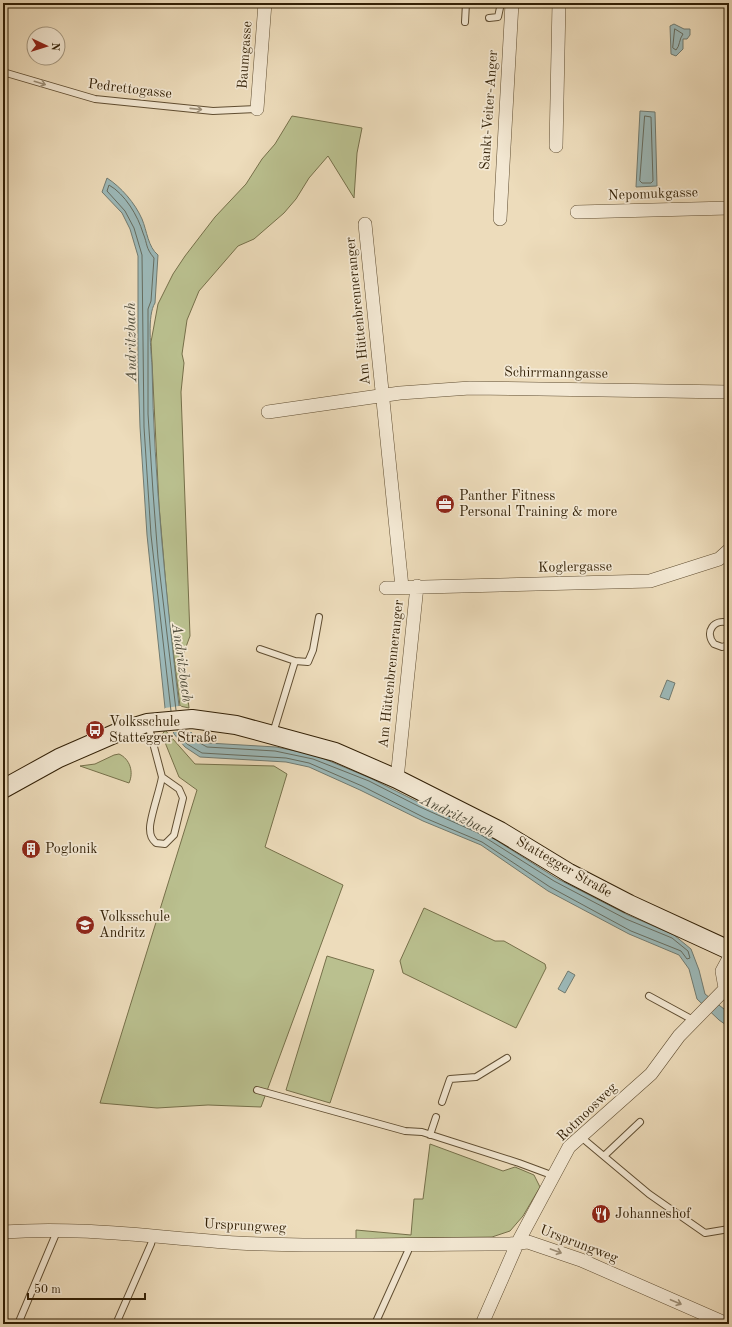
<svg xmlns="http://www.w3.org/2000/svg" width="732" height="1327" viewBox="0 0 732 1327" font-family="'Old Standard TT',serif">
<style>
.green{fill:#bac08f;stroke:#76704a}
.water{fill:#9cb9b9;stroke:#717b71}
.pier{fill:#eddcbb}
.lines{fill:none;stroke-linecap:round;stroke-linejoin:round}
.shore{stroke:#666c5f;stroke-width:1}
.lane-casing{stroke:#604e32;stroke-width:8}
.street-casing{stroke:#604e32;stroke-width:14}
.secondary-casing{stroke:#311f05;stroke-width:20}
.lane{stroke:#f3e8d3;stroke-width:6}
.street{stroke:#f3e8d3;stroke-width:13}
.secondary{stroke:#f3e8d3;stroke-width:18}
.oneway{stroke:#9c8e76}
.labels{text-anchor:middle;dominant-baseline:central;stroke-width:3.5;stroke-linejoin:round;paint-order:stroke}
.street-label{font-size:14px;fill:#311f05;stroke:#f3e8d3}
.poi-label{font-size:14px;fill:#311f05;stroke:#f3e8d3;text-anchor:start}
.water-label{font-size:15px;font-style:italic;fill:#514d3b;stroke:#f3e8d3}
</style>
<rect width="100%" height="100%" fill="#eddcbb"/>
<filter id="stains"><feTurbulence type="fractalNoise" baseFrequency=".005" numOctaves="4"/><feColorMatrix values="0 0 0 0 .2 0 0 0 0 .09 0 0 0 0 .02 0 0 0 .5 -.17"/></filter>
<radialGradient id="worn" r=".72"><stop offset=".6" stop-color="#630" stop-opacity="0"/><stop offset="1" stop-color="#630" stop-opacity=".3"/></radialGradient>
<!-- green -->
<path class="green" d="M292 116 362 128 357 153 354 198 328 156 309 178 296 199 284 213 254 239 238 246 199 291 187 320 182 354 184 363 181 392 190 636 183 655 189 708 180 706 168 609 159 505 151 342 158 304 173 274 185 256 215 217 246 184 262 159 275 144Z
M165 730 195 764 274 766 287 774 265 847 343 885 261 1107 208 1105 157 1108 100 1103 197 790 179 777 162 735Z
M119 754C130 759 134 772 129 783L80 766 95 764 114 755Z
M424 908 495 941H504L545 964 546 968 516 1028 403 973 400 961Z
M327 956 374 970 330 1103 286 1090Z
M430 1144 503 1171 515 1167 534 1175 540 1187 523 1216 510 1231 492 1237 356 1239V1230L411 1235 414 1199H423Z"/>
<!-- water -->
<path class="water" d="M674 24 684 29H690V35L687 39H683V49L676 56 671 54 670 26Z
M640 111 655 112 657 186 636 187Z
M107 178C121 187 135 203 142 219 147 231 148 247 158 255L155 303C147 315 151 350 152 366 154 480 166 592 179 706L192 734 208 743 276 747 315 755 370 778 422 804 480 830 556 878 628 915 674 935 691 949 699 970 705 994 729 1013V1027L719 1020 697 999 689 969 679 955 629 934 548 891 481 845 423 821 360 790 309 767 286 762 200 757 185 747 174 734 165 708 147 535 140 427 138 364V256L130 229 122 213 102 192Z
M667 680 675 683 669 700 660 697Z
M568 971 575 975 565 993 558 989Z"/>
<!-- pier -->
<path class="pier" d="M179 706H181L193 732H171L164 711 165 708Z"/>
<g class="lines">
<!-- shore -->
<path class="shore" d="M675 29 683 34C679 39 680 46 676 50L673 48Z
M645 116 651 117 653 181 651 183H642L640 181Z
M171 711 151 535 144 427 142 255 134 228 125 211 107 191 109 185C125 194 138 216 143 233 148 245 145 247 154 258L151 301 148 309V414L153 492 158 558 176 710
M177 730 187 744 202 753 286 758 309 763 362 786 425 818 482 842 550 887 631 931 681 951 687 959 690 958 688 951 672 938 626 919 554 881 478 833 420 807 369 781 313 759 275 751 207 747 189 737 185 730"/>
<defs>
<path id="lane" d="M489 18 498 17 501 3
M465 22 466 3
M3 72 95 99 213 111 257 109
M729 623C714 618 704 632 714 644L722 647 729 645
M260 649 295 661
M148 724 162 777
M273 733 295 661 308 662 313 650 319 617
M162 777 179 789 183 798 174 835 165 844 156 843C152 839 150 836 150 829 149 820 160 790 162 777Z
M649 996 693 1020
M257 1090 405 1131 422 1132 519 1163 554 1176
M442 1102 450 1079 476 1077 507 1058
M430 1135 436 1117
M581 1137 649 1194 705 1233 729 1229
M604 1156 640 1122
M18 1324 58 1229
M116 1324 151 1244 153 1236
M375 1324 408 1251 409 1244"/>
<path id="street" d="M257 109 265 3
M556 146 559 3
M577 212 729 208
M500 219 512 3
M365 224 402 587
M268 412 400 393 470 388 729 392
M386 588 650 581 719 559 729 550
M397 779 417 586
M725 988 722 971 729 958
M3 1232C82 1226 159 1238 238 1243 329 1248 419 1243 510 1244L528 1242 581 1260 727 1324
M482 1324 518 1242 569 1147 651 1074 679 1036 729 985"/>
<path id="secondary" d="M3 789 59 758 121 731 147 723 192 719 236 725 335 752 397 779 500 831 569 873 629 904 729 950"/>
</defs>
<!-- lane casing -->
<use href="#lane" class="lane-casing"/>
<!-- street casing -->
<use href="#street" class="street-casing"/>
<!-- secondary casing -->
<use href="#secondary" class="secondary-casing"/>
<!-- lane -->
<use href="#lane" class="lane"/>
<!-- street -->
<use href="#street" class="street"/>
<!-- secondary -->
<use href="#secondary" class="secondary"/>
</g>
<!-- one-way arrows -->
<defs><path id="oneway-shaft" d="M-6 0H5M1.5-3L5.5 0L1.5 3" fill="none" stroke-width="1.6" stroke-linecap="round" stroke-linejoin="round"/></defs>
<g class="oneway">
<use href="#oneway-shaft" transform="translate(40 83) rotate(17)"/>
<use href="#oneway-shaft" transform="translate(196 109) rotate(6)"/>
<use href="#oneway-shaft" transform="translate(556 1251) rotate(20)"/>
<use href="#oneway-shaft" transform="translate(676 1302) rotate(23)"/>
</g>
<!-- icons -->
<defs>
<symbol id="office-disc" viewBox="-11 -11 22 22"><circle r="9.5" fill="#8f2418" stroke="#f3e8d3"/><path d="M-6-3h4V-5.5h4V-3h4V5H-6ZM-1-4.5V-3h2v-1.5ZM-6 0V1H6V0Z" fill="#fff"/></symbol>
<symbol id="bus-disc" viewBox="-11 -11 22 22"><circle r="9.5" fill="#8f2418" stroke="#f3e8d3"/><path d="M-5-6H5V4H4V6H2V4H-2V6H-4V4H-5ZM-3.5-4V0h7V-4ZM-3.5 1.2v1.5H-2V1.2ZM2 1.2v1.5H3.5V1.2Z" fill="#fff"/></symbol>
<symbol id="building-disc" viewBox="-11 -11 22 22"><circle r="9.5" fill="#8f2418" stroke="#f3e8d3"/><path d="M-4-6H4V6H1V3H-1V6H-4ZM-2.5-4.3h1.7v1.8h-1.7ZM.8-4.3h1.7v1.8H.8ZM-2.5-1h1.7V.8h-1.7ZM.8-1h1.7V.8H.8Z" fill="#fff"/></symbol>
<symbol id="school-disc" viewBox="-11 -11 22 22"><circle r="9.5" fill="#8f2418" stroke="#f3e8d3"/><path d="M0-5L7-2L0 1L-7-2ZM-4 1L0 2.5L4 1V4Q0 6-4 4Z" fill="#fff"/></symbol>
<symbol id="restaurant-disc" viewBox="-11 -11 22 22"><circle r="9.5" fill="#8f2418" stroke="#f3e8d3"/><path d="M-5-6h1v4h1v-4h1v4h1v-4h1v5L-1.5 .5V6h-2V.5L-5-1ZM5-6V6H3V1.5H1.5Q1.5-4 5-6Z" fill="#fff"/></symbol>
</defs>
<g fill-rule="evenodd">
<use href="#office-disc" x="434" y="493" width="22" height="22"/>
<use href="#bus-disc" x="84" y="719" width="22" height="22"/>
<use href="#building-disc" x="20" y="838" width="22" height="22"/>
<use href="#school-disc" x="74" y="914" width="22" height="22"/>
<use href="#restaurant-disc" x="590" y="1203" width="22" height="22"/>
</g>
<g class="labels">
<!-- street labels -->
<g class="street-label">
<text transform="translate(245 55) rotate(-86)">Baumgasse</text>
<text transform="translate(130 89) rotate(7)">Pedrettogasse</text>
<text transform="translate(489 110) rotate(-86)">Sankt-Veiter-Anger</text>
<text transform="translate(653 194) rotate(-2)">Nepomukgasse</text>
<text transform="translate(358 311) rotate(-96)">Am Hüttenbrenneranger</text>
<text transform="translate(556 373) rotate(1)">Schirrmanngasse</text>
<text transform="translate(575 567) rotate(-1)">Koglergasse</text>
<text transform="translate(391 674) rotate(-84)">Am Hüttenbrenneranger</text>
<text transform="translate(564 867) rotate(30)">Stattegger Straße</text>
<text transform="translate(587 1112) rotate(-44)">Rotmoosweg</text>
<text transform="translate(245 1226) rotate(3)">Ursprungweg</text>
<text transform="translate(579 1244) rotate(21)">Ursprungweg</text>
</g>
<!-- poi labels -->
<g class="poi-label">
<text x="459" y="496">Panther Fitness<tspan x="459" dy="16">Personal Training &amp; more</tspan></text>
<text x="109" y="722">Volksschule<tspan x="109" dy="16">Stattegger Straße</tspan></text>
<text x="45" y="849">Poglonik</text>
<text x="99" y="917">Volksschule<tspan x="99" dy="16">Andritz</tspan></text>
<text x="615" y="1214">Johanneshof</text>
</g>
<!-- water labels -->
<g class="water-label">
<text transform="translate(132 342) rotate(-91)">Andritzbach</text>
<text transform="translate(181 663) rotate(82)">Andritzbach</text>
<text transform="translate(457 817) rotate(26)">Andritzbach</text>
</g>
</g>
<!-- margin -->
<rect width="732" height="1327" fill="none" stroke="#eddcbb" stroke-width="16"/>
<rect x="4" y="4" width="724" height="1319" fill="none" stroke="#311f05" stroke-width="2"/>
<rect x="8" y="8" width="716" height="1311" fill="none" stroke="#311f05"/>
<!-- north arrow -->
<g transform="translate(46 46) rotate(94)"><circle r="19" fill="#f3e8d3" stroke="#a59881"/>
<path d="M0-3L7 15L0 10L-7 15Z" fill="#8f2418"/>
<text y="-6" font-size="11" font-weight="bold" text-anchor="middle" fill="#311f05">N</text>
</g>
<!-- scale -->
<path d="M28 1293v6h117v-6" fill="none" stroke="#311f05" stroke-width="2"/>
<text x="34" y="1293" font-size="12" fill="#311f05" stroke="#f3e8d3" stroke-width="3" paint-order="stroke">50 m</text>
<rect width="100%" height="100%" filter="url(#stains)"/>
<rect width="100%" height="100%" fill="url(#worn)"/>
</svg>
